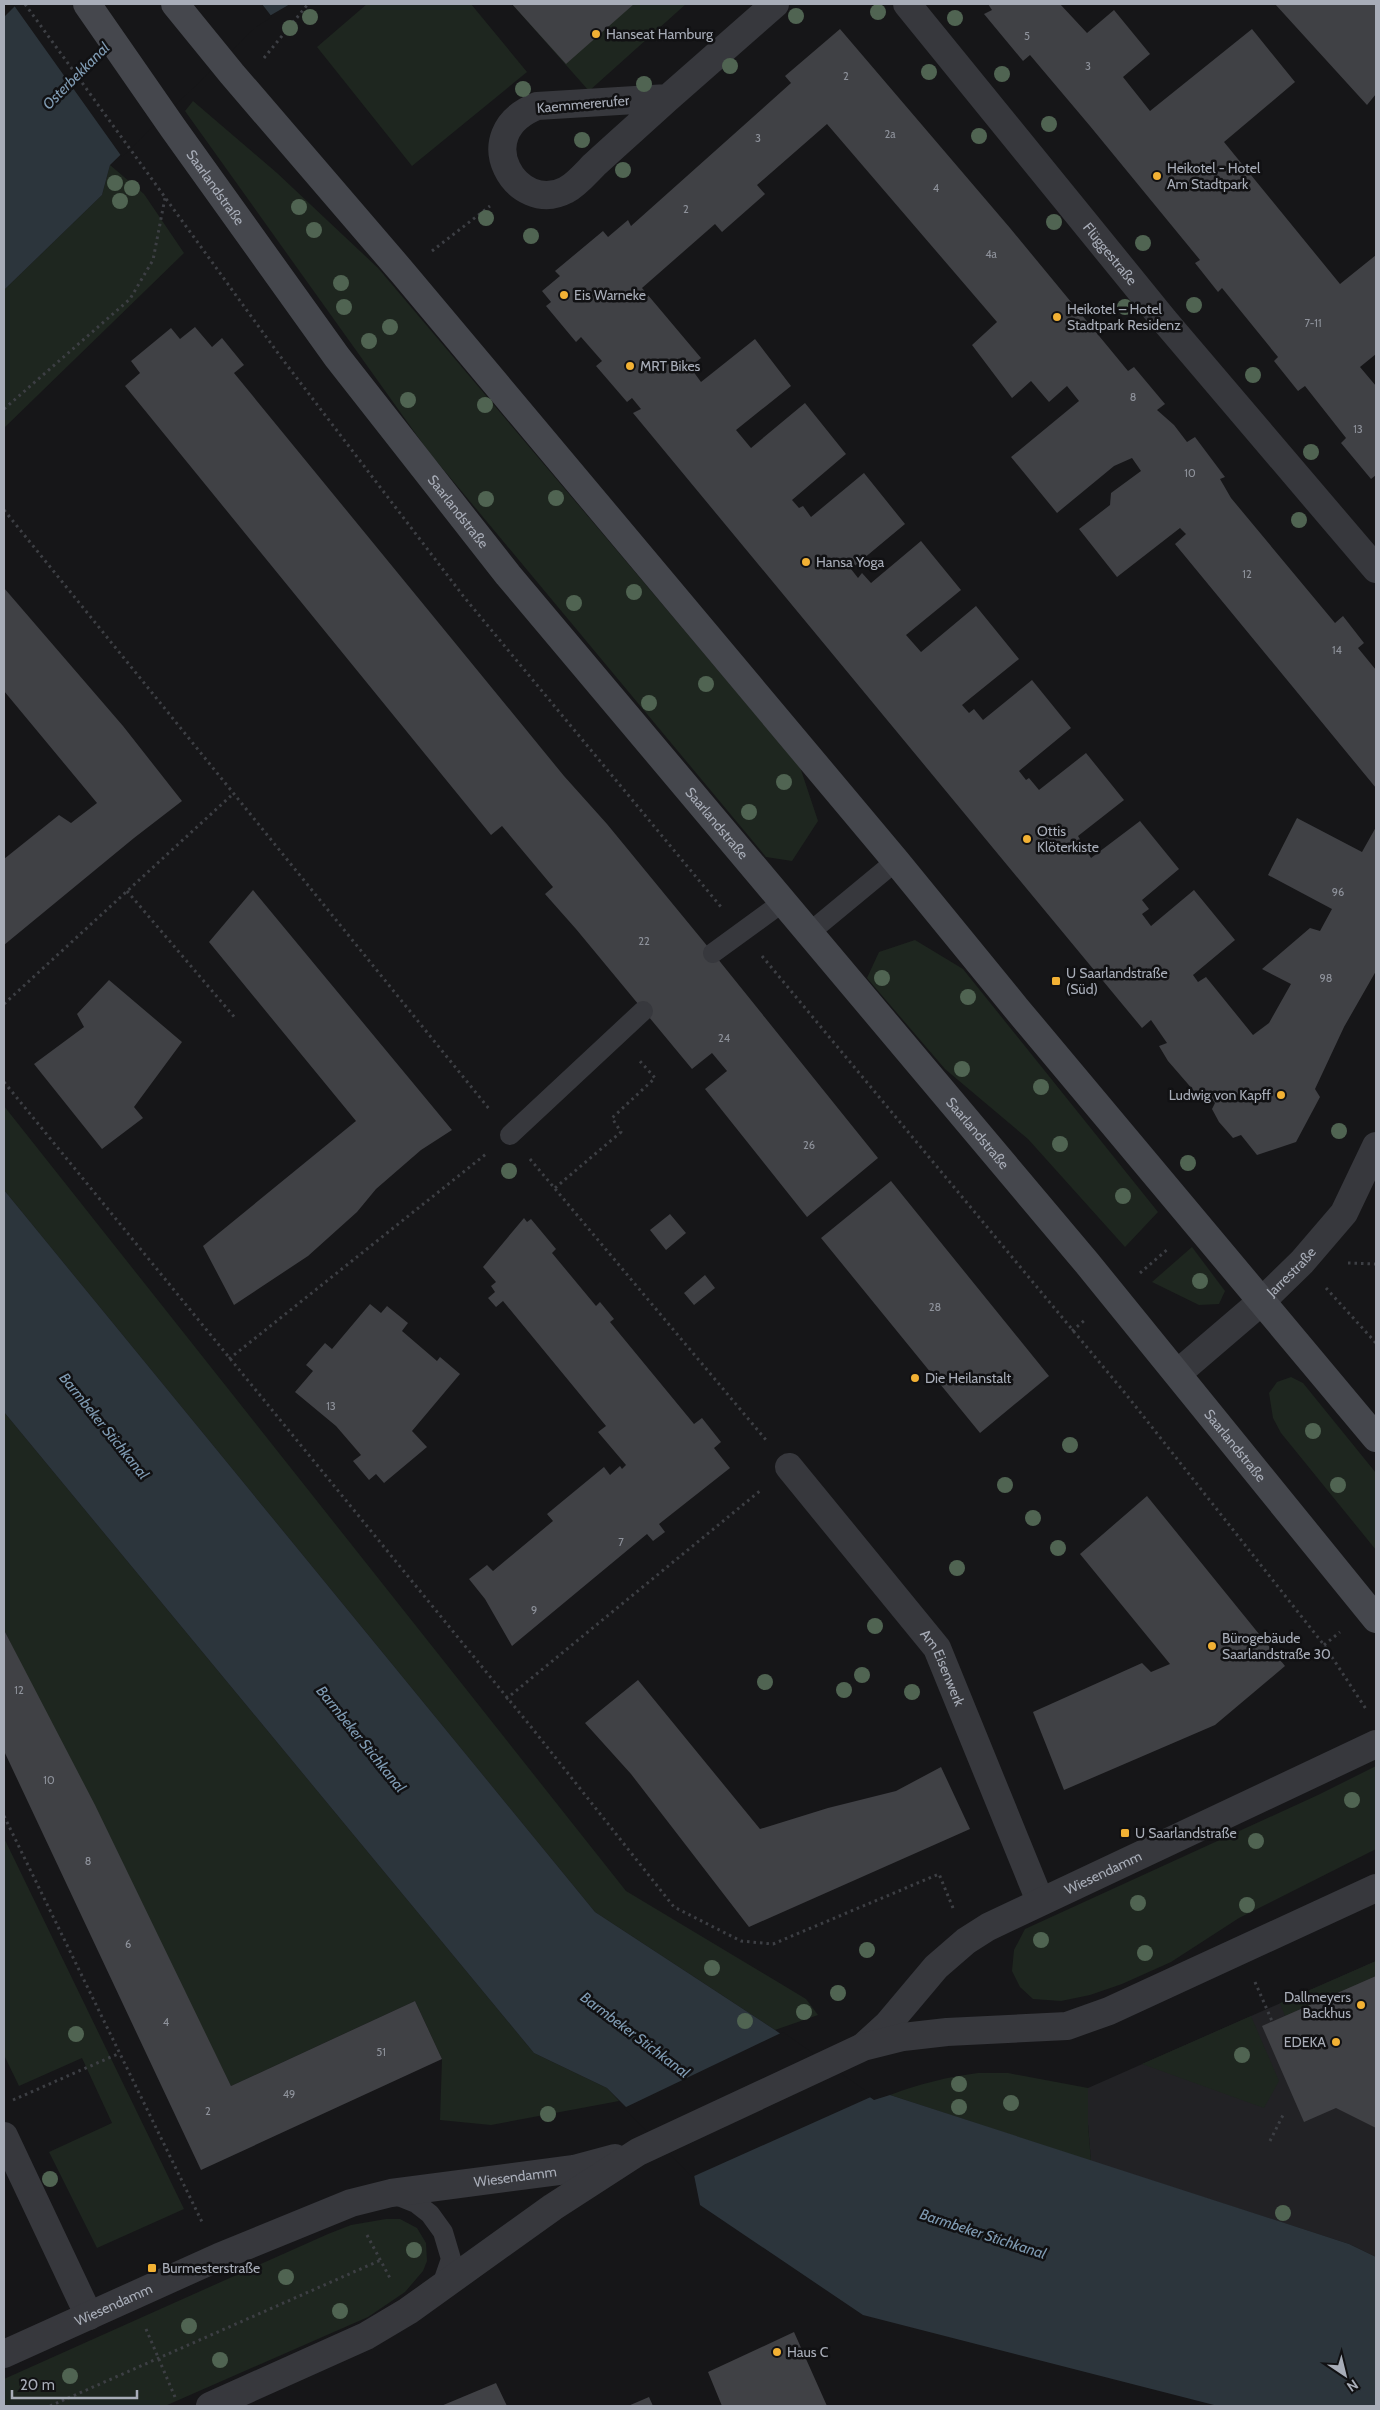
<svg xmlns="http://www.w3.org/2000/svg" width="1380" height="2410" viewBox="0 0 1380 2410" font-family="Cabin,sans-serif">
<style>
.built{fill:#222225}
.green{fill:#1e261f}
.water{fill:#2c353c}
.pier{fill:#161618}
.building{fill:#404145}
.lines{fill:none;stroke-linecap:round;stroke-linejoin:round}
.path{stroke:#3d3f44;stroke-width:3;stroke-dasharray:2.5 4;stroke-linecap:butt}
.service{stroke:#37383d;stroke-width:20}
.minor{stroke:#37383d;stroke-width:28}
.tertiary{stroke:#37383d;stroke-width:28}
.secondary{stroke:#45474d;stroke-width:28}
.tree{fill:#506452}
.poi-dot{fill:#f2b134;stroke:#111113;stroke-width:2}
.labels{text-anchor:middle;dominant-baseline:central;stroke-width:5;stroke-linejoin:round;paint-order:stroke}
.number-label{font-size:11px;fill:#8e929b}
.poi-label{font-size:14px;fill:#a8adb8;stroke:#111113;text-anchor:start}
.street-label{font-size:14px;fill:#a8adb8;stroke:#111113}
.water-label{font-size:15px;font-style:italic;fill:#7f9bb3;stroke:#111113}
</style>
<rect width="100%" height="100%" fill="#161618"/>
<!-- built -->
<path class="built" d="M1376 1961V2257L1349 2244 1091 2161 1088 2125V2088Z"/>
<!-- green -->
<path class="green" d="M367 4H471L527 72 412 166 317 47Z
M512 4H686L589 91Z
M193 101 277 173 378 268 800 767 818 821 792 861 766 857 428 451 185 111Z
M110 165 144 194 184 253 4 428V290L102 195Z
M915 940 963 969 1158 1212 1125 1247 1028 1139 945 1069 867 978 879 952Z
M4 1106 626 1891 806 1999 818 2015 775 2030 595 1912 4 1190Z
M1192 1247 1225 1291 1219 1304 1199 1305 1152 1282Z
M1291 1377 1303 1383 1376 1473V1550L1281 1433 1273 1418 1269 1393 1277 1382Z
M4 1412 534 2053 607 2088 619 2101 491 2125 440 2120 442 2059 415 2001 231 2086 4 1630Z
M1376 1766V1849L1239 1918 1171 1962 1122 1984 1090 1995 1061 2001 1033 1999 1020 1987 1012 1971 1014 1950 1025 1929 1318 1795Z
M4 1838 184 2209 97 2248 49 2152 112 2123 82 2058 19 2086 4 2055Z
M1376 1961V1976L1285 2016 1280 2003Z
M1251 2016 1279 2081 1264 2108 1142 2064Z
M978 2073H1008L1088 2088V2125L1091 2161 890 2095C919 2084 947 2077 978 2073Z
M386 2219H400L417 2228 426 2243 427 2261 423 2271 405 2292 368 2317 165 2406H4V2379L328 2234 351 2225Z"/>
<!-- water -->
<path class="water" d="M17 4H290L254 25 110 165 102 195 4 290V17Z
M4 1190 595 1912 775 2030 874 2100 890 2095 1349 2244 1376 2257V2406H1218L863 2315 700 2205 694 2175 607 2088 534 2053 4 1412Z"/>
<!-- pier -->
<path class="pier" d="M13 4H262L272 17 256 27 122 157Z
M783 2032 873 2096 692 2177 624 2108Z"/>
<!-- building -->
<path class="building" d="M512 4H634L566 64Z
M988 4H1060L1087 33 1114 10 1150 54 1123 77 1150 111 1252 29 1295 82 1224 142 1340 284 1376 255V354L1360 367 1376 386V475L1371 479 1341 443 1346 438 1305 386 1298 391 1274 361 1278 357 1222 288 1218 292 1195 263 1200 260 1090 126 1030 55 1023 61 984 14 992 10Z
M1275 4H1376V94L1367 105Z
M840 29 1010 228 1128 371 1134 367 1165 404 1157 410 1174 425 1187 442 1195 437 1225 477 1220 479 1231 498 1335 623 1343 616 1364 643 1358 648 1376 670V788L1175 544 1186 534 1180 528 1117 577 1079 529 1110 505 1111 493 1141 471 1132 458 1114 466 1057 513 1011 457 1079 401 1067 386 1049 402 1031 381 1012 398 972 345 997 322 827 124 757 185 765 194 722 232 715 224 642 288 701 358 690 367 701 382 755 339 791 386 736 430 751 448 805 403 846 454 792 500 799 508 803 506 811 517 864 473 905 524 851 569 858 578 862 573 871 583 921 541 961 590 906 635 921 652 976 606 1019 659 962 705 969 713 974 709 983 720 1032 680 1071 728 1019 771 1026 780 1029 778 1039 790 1086 753 1124 800 1078 836 1091 858 1140 821 1179 869 1142 900 1149 909 1142 914 1151 926 1194 890 1235 940 1193 975 1198 982 1206 977 1253 1035 1269 1023 1291 984 1262 969 1310 928 1320 931 1332 909 1268 875 1297 818 1362 852 1376 827V971L1344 1027 1315 1089 1320 1097 1296 1142 1257 1155 1241 1135 1233 1138 1219 1122 1212 1109 1215 1103 1205 1090 1194 1091 1168 1061 1159 1046 1167 1043 1151 1020 1142 1028 633 413 641 409 632 398 627 402 596 366 602 361 581 337 576 342 546 306 551 302 542 291 560 276 555 271 603 231 608 237 628 220 631 226 791 83 785 76Z
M195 327 212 347 222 338 244 365 234 373 564 776 607 824 713 953 878 1158 807 1217 705 1089 727 1071 712 1053 692 1069 576 929 545 894 553 887 502 826 491 835 125 386 140 373 131 361 171 328 180 339Z
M4 588 123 726 182 801 134 838 4 945V859L59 815 71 823 97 803 4 691Z
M253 890 452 1130 421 1150 376 1189 357 1212 308 1256 234 1305 203 1246 356 1121 209 942Z
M109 980 182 1042 134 1107 143 1118 102 1149 34 1064 84 1027 77 1014Z
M891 1181 1049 1376 980 1433 821 1238Z
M670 1214 686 1233 666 1250 650 1230Z
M524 1218 527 1222 531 1219 556 1249 552 1253 596 1306 600 1302 614 1319 610 1322 694 1424 702 1418 721 1442 714 1448 730 1468 659 1524 665 1532 653 1541 647 1534 512 1646 485 1599 469 1579 487 1565 493 1571 553 1521 547 1514 604 1467 610 1475 620 1466 622 1469 626 1465 598 1432 606 1426 503 1301 496 1307 488 1298 495 1292 491 1286 496 1282 483 1267Z
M705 1275 715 1288 694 1305 684 1293Z
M370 1304 381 1313 387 1306 408 1323 402 1331 437 1361 440 1357 460 1374 412 1431 427 1447 384 1483 376 1474 369 1480 353 1461 361 1455 336 1426 295 1392 313 1371 306 1365 325 1343 332 1349Z
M1147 1496 1285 1666 1215 1725 1064 1790 1033 1712 1142 1663 1151 1672 1170 1664 1080 1554Z
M4 1630 95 1805 231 2086 415 2001 442 2059 201 2170 4 1751Z
M638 1680 760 1829 828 1808 896 1791 941 1767 970 1829 749 1927 631 1774 585 1723Z
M1376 1976V2128L1336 2108 1304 2122 1262 2026Z
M794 2332 827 2406H722L708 2372Z
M496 2383 507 2406H441Z
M649 2397 653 2406H628Z"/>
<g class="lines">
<!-- path -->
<path class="path" d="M25 4 280 356 464 597 721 907
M264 58 308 4
M432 251 490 206
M4 409 130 299 153 260 165 198
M4 510 490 1110
M127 891 236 1019
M762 956 1125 1393 1324 1645 1366 1709
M4 1004 234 793
M4 1082 532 1728 674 1907 741 1941 773 1944 939 1874 953 1908
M530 1159 766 1440
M555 1188 621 1132 612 1118 655 1078 639 1060
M1348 1263 1376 1264
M1140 1273 1169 1248
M1326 1288 1376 1343
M1072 1331 1086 1319
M229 1359 486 1154
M1324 1645 1340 1632
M506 1699 761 1490
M4 1816 203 2224
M1255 1982 1272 2021
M13 2100 120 2053
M1270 2141 1283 2115
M367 2235 391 2280
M146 2329 175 2397
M50 2406 381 2260"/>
<!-- service -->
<path class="service" d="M809 933 896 861
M713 953 783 902
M510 1135 643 1011
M391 2193 416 2203 430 2214 443 2232 451 2259 441 2288"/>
<!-- minor -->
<g class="minor">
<path id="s1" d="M907 4 1164 320 1376 569"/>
<path d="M668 98C644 120 619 142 594 165 586 173 576 185 566 190 517 216 467 134 537 106L668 98 775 4"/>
<path id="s2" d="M789 1467 937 1648 1040 1901"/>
<path d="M4 2136 89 2316"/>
</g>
<!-- tertiary -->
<g class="tertiary">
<path id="s3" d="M1178 1373 1262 1301 1302 1262 1344 1213 1376 1146"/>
<path id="s4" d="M864 2046 888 2024 936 1967 966 1941 988 1927 1376 1744"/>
<path id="s5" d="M4 2354 219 2257 351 2203 391 2193 574 2169 615 2158"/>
<path d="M210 2406 366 2336 408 2311 553 2207 638 2152 863 2047 903 2037 947 2032 1067 2026 1109 2011 1376 1888"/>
</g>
<!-- secondary -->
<g class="secondary">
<path id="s6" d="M87 4 173 128 337 357 508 575 1087 1263 1376 1619"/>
<path d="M175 4 232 74 403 273 896 861 1016 1008 1376 1438"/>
</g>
</g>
<!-- trees -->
<g class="tree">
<circle cx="878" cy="12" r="8"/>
<circle cx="796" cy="16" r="8"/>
<circle cx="310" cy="17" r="8"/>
<circle cx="955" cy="18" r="8"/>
<circle cx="290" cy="28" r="8"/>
<circle cx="730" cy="66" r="8"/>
<circle cx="929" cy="72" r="8"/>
<circle cx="1002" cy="74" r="8"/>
<circle cx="644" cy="84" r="8"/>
<circle cx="523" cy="89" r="8"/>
<circle cx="1049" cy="124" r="8"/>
<circle cx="979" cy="136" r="8"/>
<circle cx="582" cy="140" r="8"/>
<circle cx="623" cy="170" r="8"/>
<circle cx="115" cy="183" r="8"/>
<circle cx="132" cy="188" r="8"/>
<circle cx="120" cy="201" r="8"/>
<circle cx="299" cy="207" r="8"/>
<circle cx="486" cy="218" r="8"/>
<circle cx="1054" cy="222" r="8"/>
<circle cx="314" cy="230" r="8"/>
<circle cx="531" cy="236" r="8"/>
<circle cx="1143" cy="243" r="8"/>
<circle cx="341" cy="283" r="8"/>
<circle cx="1194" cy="305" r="8"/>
<circle cx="344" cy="307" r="8"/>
<circle cx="1125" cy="307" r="8"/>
<circle cx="390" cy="327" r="8"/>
<circle cx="369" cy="341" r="8"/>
<circle cx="1253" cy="375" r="8"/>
<circle cx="408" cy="400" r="8"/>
<circle cx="485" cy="405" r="8"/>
<circle cx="1311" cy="452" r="8"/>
<circle cx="556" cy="498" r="8"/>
<circle cx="486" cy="499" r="8"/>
<circle cx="1299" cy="520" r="8"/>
<circle cx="634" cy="592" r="8"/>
<circle cx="574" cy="603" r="8"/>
<circle cx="706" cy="684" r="8"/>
<circle cx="649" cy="703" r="8"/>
<circle cx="784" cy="782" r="8"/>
<circle cx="749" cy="812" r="8"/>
<circle cx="882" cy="978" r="8"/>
<circle cx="968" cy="997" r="8"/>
<circle cx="962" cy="1069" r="8"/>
<circle cx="1041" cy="1087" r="8"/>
<circle cx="1339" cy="1131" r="8"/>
<circle cx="1060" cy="1144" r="8"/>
<circle cx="1188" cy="1163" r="8"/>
<circle cx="509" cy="1171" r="8"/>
<circle cx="1123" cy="1196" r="8"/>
<circle cx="1200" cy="1281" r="8"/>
<circle cx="1313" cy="1431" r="8"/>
<circle cx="1070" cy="1445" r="8"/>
<circle cx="1005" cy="1485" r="8"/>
<circle cx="1338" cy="1485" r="8"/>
<circle cx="1033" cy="1518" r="8"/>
<circle cx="1058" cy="1548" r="8"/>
<circle cx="957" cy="1568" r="8"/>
<circle cx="875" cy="1626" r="8"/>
<circle cx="862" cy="1675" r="8"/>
<circle cx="765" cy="1682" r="8"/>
<circle cx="844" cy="1690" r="8"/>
<circle cx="912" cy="1692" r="8"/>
<circle cx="1352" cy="1800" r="8"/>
<circle cx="1256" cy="1841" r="8"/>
<circle cx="1138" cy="1903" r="8"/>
<circle cx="1247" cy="1905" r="8"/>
<circle cx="1041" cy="1940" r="8"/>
<circle cx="867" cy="1950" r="8"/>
<circle cx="1145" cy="1953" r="8"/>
<circle cx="712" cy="1968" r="8"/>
<circle cx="838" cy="1993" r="8"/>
<circle cx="804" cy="2012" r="8"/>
<circle cx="745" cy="2021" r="8"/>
<circle cx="76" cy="2034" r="8"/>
<circle cx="1242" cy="2055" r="8"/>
<circle cx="959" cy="2084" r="8"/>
<circle cx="1011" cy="2103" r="8"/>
<circle cx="959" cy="2107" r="8"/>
<circle cx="548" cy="2114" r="8"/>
<circle cx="50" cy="2179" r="8"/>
<circle cx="1283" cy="2213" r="8"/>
<circle cx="414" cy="2250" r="8"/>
<circle cx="286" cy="2277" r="8"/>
<circle cx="340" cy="2311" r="8"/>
<circle cx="189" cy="2326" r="8"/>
<circle cx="220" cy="2360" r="8"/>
<circle cx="70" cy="2376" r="8"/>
</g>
<!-- markers -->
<g class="poi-dot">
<circle cx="596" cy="34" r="5"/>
<circle cx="1157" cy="176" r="5"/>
<circle cx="564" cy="295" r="5"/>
<circle cx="1057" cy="317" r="5"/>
<circle cx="630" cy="366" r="5"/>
<circle cx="806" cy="562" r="5"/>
<circle cx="1027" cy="839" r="5"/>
<rect x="1051" y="976" width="10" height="10" rx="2.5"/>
<circle cx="1281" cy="1095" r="5"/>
<circle cx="915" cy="1378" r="5"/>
<circle cx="1212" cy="1646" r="5"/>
<rect x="1120" y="1828" width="10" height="10" rx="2.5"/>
<circle cx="1361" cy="2005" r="5"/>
<circle cx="1336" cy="2042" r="5"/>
<rect x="147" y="2263" width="10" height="10" rx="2.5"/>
<circle cx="777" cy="2352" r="5"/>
</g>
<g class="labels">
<!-- number labels -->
<g class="number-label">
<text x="1027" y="36">5</text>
<text x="1088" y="66">3</text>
<text x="846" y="76">2</text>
<text x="890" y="134">2a</text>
<text x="758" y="138">3</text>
<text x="936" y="188">4</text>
<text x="686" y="209">2</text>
<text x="991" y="254">4a</text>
<text x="1313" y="323">7-11</text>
<text x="1133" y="397">8</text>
<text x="1358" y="429">13</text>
<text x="1190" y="473">10</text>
<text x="1247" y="574">12</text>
<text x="1337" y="650">14</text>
<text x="1338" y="892">96</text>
<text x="644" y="941">22</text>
<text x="1326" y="978">98</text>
<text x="724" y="1038">24</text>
<text x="809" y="1145">26</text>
<text x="935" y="1307">28</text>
<text x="331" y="1406">13</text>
<text x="621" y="1542">7</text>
<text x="534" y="1610">9</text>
<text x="19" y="1690">12</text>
<text x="49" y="1780">10</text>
<text x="88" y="1861">8</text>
<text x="128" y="1944">6</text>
<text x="166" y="2022">4</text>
<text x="381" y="2052">51</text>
<text x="289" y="2094">49</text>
<text x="208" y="2111">2</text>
</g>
<!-- poi labels -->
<g class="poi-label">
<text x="606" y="34">Hanseat Hamburg</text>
<text x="1167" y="168">Heikotel - Hotel<tspan x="1167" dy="16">Am Stadtpark</tspan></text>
<text x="574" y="295">Eis Warneke</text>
<text x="1067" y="309">Heikotel – Hotel<tspan x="1067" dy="16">Stadtpark Residenz</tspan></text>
<text x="640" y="366">MRT Bikes</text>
<text x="816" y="562">Hansa Yoga</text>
<text x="1037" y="831">Ottis<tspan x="1037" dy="16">Klöterkiste</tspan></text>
<text x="1066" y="973">U Saarlandstraße<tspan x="1066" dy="16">(Süd)</tspan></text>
<text x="1271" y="1095" text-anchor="end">Ludwig von Kapff</text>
<text x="925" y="1378">Die Heilanstalt</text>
<text x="1222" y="1638">Bürogebäude<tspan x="1222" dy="16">Saarlandstraße 30</tspan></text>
<text x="1135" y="1833">U Saarlandstraße</text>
<text x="1351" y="1997" text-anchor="end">Dallmeyers<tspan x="1351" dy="16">Backhus</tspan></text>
<text x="1326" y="2042" text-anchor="end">EDEKA</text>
<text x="162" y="2268">Burmesterstraße</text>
<text x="787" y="2352">Haus C</text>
</g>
<!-- street labels -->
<g class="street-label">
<text transform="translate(583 104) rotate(-5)">Kaemmererufer</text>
<text stroke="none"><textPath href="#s6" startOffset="224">Saarlandstraße</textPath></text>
<text stroke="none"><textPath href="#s1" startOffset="322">Flüggestraße</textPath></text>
<text stroke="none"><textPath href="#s6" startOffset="629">Saarlandstraße</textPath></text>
<text stroke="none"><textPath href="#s6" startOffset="1034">Saarlandstraße</textPath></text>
<text stroke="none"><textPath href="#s6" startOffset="1439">Saarlandstraße</textPath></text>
<text stroke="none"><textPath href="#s3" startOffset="152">Jarrestraße</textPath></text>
<text stroke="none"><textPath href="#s6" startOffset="1844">Saarlandstraße</textPath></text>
<text stroke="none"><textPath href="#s2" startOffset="254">Am Eisenwerk</textPath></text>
<text stroke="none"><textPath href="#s4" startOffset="300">Wiesendamm</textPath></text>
<text stroke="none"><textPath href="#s5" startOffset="545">Wiesendamm</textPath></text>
<text stroke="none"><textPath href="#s5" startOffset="120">Wiesendamm</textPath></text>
</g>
<!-- water labels -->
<g class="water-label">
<text transform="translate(76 76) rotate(-45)">Osterbekkanal</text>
<text transform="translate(104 1426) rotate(51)">Barmbeker Stichkanal</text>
<text transform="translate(361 1739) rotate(51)">Barmbeker Stichkanal</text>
<text transform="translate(635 2035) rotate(37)">Barmbeker Stichkanal</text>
<text transform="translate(983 2234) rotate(18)">Barmbeker Stichkanal</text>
</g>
</g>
<!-- border -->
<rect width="1380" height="2410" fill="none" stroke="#a8adb8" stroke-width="10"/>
<!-- north arrow -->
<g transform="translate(1345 2375) rotate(145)" stroke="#111113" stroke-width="4" paint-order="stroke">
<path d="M0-4L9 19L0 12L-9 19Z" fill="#a8adb8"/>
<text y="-8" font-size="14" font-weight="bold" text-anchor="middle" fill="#a8adb8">N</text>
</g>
<!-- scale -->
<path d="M12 2390v8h125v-8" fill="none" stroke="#a8adb8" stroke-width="2.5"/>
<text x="20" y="2390" font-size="15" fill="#a8adb8" stroke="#111113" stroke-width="4" paint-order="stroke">20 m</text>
</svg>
